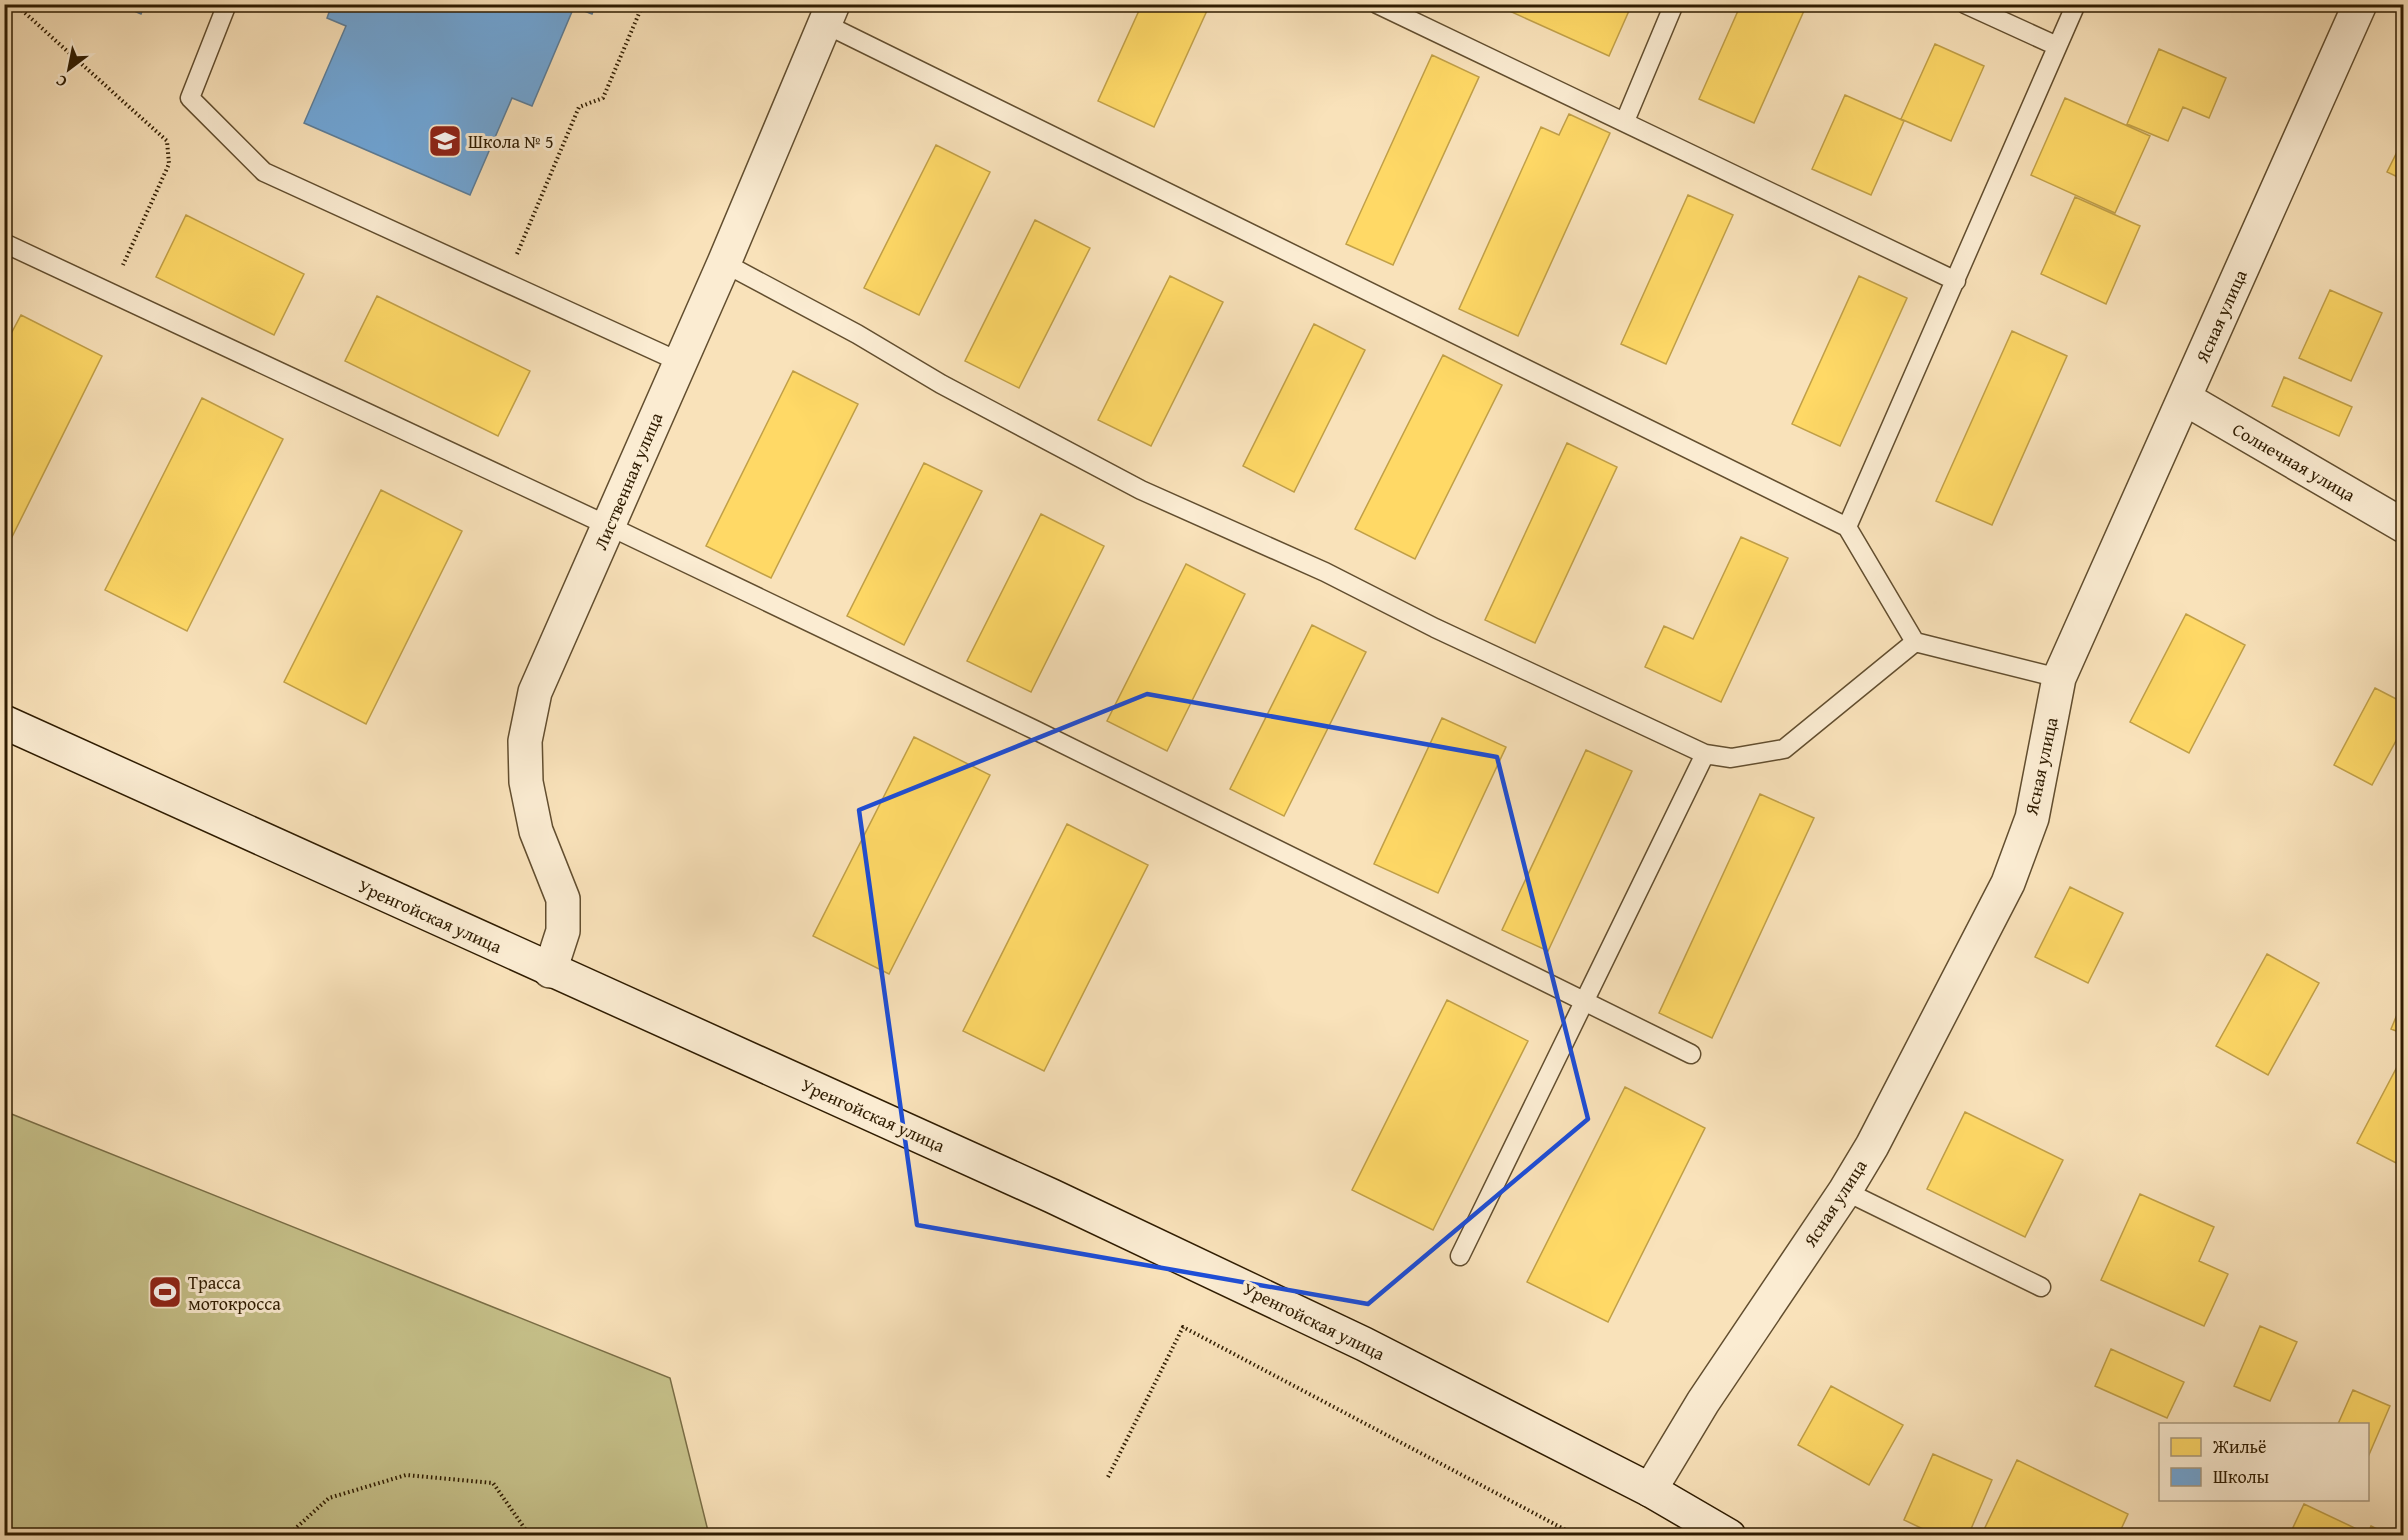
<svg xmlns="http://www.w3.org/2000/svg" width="2408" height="1540" viewBox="0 0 2408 1540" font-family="'Gentium Book Plus',serif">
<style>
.green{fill:#c6c18a;stroke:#7a6e46;stroke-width:1.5}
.homes{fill:#ffd966;stroke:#c1a048;stroke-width:1.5}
.schools{fill:#6fa8dc;stroke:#5c7e9a;stroke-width:1.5}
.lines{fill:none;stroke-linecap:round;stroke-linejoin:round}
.lane-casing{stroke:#624e2f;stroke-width:21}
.street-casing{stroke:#624e2f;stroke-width:36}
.secondary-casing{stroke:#2f1c01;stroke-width:36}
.path{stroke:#2f1c01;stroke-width:4;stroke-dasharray:1.5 3;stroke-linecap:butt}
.lane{stroke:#fbecd2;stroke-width:18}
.street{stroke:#fbecd2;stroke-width:33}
.secondary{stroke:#fbecd2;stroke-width:33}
.marked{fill:none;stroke:#1d4ed8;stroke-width:4.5;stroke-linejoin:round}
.labels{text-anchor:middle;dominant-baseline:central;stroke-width:6;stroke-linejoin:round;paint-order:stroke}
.poi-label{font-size:18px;fill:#2f1c01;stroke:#fbecd2;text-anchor:start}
.street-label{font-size:18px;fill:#2f1c01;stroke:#fbecd2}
</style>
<rect width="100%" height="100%" fill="#f9e2ba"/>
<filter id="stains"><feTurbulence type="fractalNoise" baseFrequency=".00333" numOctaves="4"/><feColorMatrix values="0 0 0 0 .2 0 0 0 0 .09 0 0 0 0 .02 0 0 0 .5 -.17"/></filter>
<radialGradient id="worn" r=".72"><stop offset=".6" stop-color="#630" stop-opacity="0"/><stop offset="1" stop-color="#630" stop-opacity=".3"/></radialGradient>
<!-- green -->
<path class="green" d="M4 1111 670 1378 709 1535H5Z"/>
<!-- homes -->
<path class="homes" d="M1142 4H1210L1154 127 1098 101Z
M1494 4H1632L1609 56Z
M1741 4H1807L1754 123 1699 99Z
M1935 44 1984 66 1951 141 1901 119Z
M2159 49 2226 78 2209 118 2183 107 2168 141 2127 124Z
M1432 55 1479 77 1393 265 1346 244Z
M1845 95 1904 121 1871 195 1812 169Z
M2065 98 2150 136 2115 213 2031 175Z
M1569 114 1610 133 1518 336 1459 309 1541 127 1559 135Z
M2404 138V180L2387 172Z
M936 145 990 172 919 315 864 288Z
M1688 195 1733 215 1666 364 1621 344Z
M2075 197 2140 226 2106 304 2041 274Z
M186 215 304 274 274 335 156 277Z
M1035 220 1090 248 1019 388 965 361Z
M1170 276 1223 302 1151 446 1098 420Z
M1859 276 1907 298 1840 446 1792 424Z
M2330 290 2382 313 2351 381 2299 358Z
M377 296 530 371 498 436 345 361Z
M21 315 102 356 6 549 4 347Z
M1314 324 1365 350 1294 492 1243 466Z
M2012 331 2067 356 1992 525 1936 501Z
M1443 355 1502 385 1415 559 1355 529Z
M793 371 858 404 771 578 706 546Z
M2284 377 2352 407 2339 436 2272 406Z
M202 398 283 439 187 631 105 590Z
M1567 443 1617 467 1535 643 1485 620Z
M924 463 982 491 904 645 847 616Z
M381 490 462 531 366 724 284 682Z
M1041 514 1104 546 1031 692 967 661Z
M1741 537 1788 558 1721 702 1645 667 1664 626 1693 639Z
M1186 564 1245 594 1167 751 1107 721Z
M2186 614 2245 645 2189 753 2130 722Z
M1312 625 1366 652 1284 816 1230 789Z
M2375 688 2404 703V726L2372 785 2334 765Z
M1442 718 1506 747 1438 893 1374 864Z
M914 737 990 775 889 974 813 936Z
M1586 750 1632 771 1548 951 1502 930Z
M2404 764V780L2397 776Z
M1760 794 1814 818 1712 1038 1659 1013Z
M1067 824 1148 865 1044 1071 963 1031Z
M2070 887 2123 913 2088 983 2035 957Z
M2267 954 2319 983 2268 1075 2216 1046Z
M2404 998V1034L2391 1029Z
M1447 1000 1528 1041 1433 1230 1352 1190Z
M2398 1065 2404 1068V1167L2357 1143Z
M1625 1087 1705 1128 1608 1322 1527 1282Z
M1965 1112 2063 1160 2025 1237 1927 1189Z
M2140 1194 2214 1227 2199 1261 2228 1274 2204 1326 2101 1280Z
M2260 1326 2297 1342 2270 1401 2234 1386Z
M2111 1349 2184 1382 2167 1418 2095 1386Z
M1831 1386 1903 1425 1869 1485 1798 1445Z
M2353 1390 2390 1406 2368 1457V1424H2338Z
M1933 1454 1992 1480 1968 1536H1938L1904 1520Z
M2017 1460 2128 1514 2118 1536H1981Z
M2304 1504 2359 1530 2356 1536H2289Z
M2371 1526 2391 1536H2367Z"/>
<!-- schools -->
<path class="schools" d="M118 4H145L141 14Z
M332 4H596L592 14 574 7 532 106 512 98 470 195 304 123 346 26 327 18Z"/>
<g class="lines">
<defs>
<path id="lane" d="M227 4 190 98 264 172 680 362
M1377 4 1956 281
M1965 4 2057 46
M825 24 1847 527 1915 642 2059 678
M1625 121 1674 4
M4 243 609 526 1035 730 1691 1054
M724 263 857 334 941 384 1141 490 1325 572 1435 628 1705 754 1731 758 1784 749 1915 642
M1847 527 2076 4
M1845 1191 2041 1287
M1460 1256 1705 754"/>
<path id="street" d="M2184 398 2404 526
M550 971 563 931V899L536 831 526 782 525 741 535 692 724 263 833 4
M1650 1490 1703 1402 1845 1191 1872 1146 2008 883 2032 818 2059 678 2360 4"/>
<path id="secondary" d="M4 722 1052 1196 1364 1344 1650 1490 1729 1536"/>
</defs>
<!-- lane casing -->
<use href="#lane" class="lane-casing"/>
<!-- street casing -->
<use href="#street" class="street-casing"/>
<!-- secondary casing -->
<use href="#secondary" class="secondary-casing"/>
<!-- path -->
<path class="path" d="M15 4 167 141 169 164 123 265
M517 254 579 107 603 98 643 4
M1108 1477 1183 1327 1577 1536
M287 1536 329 1498 406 1475 493 1483 530 1536"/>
<!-- lane -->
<use href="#lane" class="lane"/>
<!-- street -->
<use href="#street" class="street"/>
<!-- secondary -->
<use href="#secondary" class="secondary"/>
</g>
<!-- marked area -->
<path class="marked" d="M1147 694 1497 757 1588 1119 1368 1304 917 1225 859 810Z"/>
<!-- icons -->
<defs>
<symbol id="school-square" viewBox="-11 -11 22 22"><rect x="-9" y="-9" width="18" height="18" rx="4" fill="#8f2418" stroke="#fbecd2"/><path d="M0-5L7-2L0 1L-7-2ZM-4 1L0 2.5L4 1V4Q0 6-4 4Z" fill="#fff"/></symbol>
<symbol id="stadium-square" viewBox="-11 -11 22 22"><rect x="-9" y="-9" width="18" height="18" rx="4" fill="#8f2418" stroke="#fbecd2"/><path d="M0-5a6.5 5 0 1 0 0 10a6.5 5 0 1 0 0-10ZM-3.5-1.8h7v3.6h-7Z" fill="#fff"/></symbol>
</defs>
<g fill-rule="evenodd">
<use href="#school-square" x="426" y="122" width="38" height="38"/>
<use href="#stadium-square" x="146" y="1273" width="38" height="38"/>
</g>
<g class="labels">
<!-- poi labels -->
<g class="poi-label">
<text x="468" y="141">Школа № 5</text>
<text x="188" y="1282">Трасса<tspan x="188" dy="21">мотокросса</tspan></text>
</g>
<!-- street labels -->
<g class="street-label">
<text transform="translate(2221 316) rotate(-66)">Ясная улица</text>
<text transform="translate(2294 462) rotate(30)">Солнечная улица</text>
<text transform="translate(628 481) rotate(-67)">Лиственная улица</text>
<text transform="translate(2041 766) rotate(-78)">Ясная улица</text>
<text transform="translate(430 916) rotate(24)">Уренгойская улица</text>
<text transform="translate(873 1115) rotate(24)">Уренгойская улица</text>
<text transform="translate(1835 1203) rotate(-57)">Ясная улица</text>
<text transform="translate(1314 1321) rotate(26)">Уренгойская улица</text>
</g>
</g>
<!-- margin -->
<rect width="2408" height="1540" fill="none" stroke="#f9e2ba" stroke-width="24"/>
<rect x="6" y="6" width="2396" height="1528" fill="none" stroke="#2f1c01" stroke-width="3"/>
<rect x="12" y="12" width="2384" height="1516" fill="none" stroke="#2f1c01" stroke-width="1.5"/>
<!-- legend -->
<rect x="2159" y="1423" width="210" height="78" fill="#fbecd2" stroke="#a9997e" stroke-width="1.5"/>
<rect x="2171" y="1438" width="30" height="18" fill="#ffd966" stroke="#a9997e" stroke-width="1.5"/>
<text x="2213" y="1453" font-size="18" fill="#2f1c01">Жильё</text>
<rect x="2171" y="1468" width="30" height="18" fill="#6fa8dc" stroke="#a9997e" stroke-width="1.5"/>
<text x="2213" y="1483" font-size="18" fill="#2f1c01">Школы</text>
<!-- north arrow -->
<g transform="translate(69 69) rotate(212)" stroke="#fbecd2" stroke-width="4.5" paint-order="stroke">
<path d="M0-4.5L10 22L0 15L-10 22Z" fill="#2f1c01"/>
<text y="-9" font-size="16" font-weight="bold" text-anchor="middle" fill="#2f1c01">С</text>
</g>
<rect width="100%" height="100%" filter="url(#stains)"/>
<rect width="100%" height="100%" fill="url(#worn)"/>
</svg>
